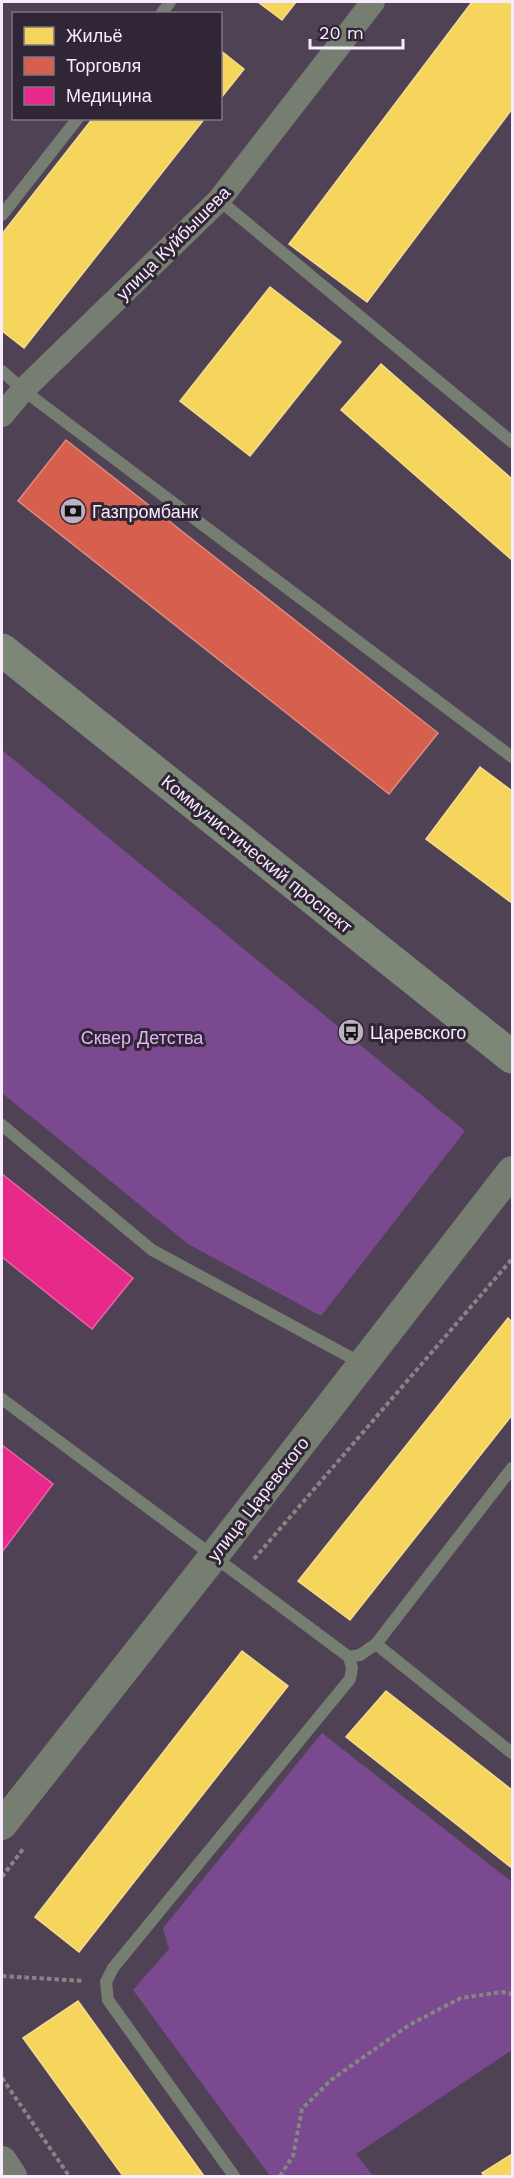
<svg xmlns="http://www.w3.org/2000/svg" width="514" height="2178" viewBox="0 0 514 2178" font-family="'Work Sans',sans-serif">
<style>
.green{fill:#7a498f}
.homes{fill:#f6d55c;stroke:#f6dc8c;stroke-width:1.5}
.shops{fill:#d6604d;stroke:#e08a82;stroke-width:1.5}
.health{fill:#e7298a;stroke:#ec63ac;stroke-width:1.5}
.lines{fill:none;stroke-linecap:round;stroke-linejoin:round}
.path{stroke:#848682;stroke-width:4;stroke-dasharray:4.5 3;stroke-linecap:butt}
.service{stroke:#757e70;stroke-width:12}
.minor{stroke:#757e70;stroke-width:24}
.tertiary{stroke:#757e70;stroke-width:30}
.primary{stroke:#7d8778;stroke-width:33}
.labels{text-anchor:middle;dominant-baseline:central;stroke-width:6;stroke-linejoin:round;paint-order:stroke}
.street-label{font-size:18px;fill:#f7ebfd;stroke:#312636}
.poi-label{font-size:18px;fill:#f7ebfd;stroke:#312636;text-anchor:start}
.park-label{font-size:18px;fill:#e2b4f6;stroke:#312636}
</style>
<rect width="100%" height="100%" fill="#4f4255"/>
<!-- green -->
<path class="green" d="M2 750 465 1131 321 1316 188 1244 2 1093Z
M322 1733 512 1882V2050L356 2154 373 2176H270L133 1990 169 1949 163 1928Z"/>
<!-- homes -->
<path class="homes" d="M258 2H296L282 20Z
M472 2H512V109L367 302 289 244Z
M220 50 244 69 220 99Z
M93 118H205L24 348 2 331V234Z
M270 287 341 342 250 456 180 401Z
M381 364 512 479V560L341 410Z
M480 767 512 791V903L426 839Z
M508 1318 512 1322V1415L350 1620 298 1581Z
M242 1651 288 1686 79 1952 35 1917Z
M386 1691 512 1790V1868L346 1737Z
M78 2001 204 2176H123L23 2038Z
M512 2154V2176H484L482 2173Z"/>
<!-- shops -->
<path class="shops" d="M66 440 438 733 389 794 18 501Z"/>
<!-- health -->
<path class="health" d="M2 1174 133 1278 92 1329 2 1257Z
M2 1445 53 1484 2 1552Z"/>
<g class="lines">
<!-- path -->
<path class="path" d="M254 1559 512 1259
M2 1877 23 1849
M2 1976 84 1981
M2 2078 69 2176
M280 2176 293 2156 302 2109 331 2080 409 2025 461 1998 502 1992 512 1994"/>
<!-- service -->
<path class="service" d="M161 14 170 2
M219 200 512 442
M2 215 78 118
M2 371 23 390 512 757
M2 1125 152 1250 361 1363
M2 1399 349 1657 360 1655 376 1644 512 1468
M376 1644 512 1753
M234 2176 108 2000 106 1982 113 1968 350 1679 352 1668 349 1657"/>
<!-- minor -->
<path class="minor" d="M2 415 23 390 219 200 373 2"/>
<!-- tertiary -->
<path class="tertiary" d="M2 1825 213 1557 512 1171
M2 2161 12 2176"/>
<!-- primary -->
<path class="primary" d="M2 650 512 1057"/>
</g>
<!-- icons -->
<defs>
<symbol id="bank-disc" viewBox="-11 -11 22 22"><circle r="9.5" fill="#bcb0c2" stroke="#312636"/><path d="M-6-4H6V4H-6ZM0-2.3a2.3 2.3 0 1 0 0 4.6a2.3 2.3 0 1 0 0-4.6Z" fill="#111"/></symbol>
<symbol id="bus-disc" viewBox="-11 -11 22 22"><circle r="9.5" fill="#bcb0c2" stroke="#312636"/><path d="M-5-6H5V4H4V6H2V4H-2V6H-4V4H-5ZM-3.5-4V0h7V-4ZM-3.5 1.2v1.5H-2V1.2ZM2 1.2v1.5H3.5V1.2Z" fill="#111"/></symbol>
</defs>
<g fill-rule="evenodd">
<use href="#bank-disc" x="58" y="496" width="30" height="30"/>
<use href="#bus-disc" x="336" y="1017" width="30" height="30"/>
</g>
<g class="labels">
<!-- street labels -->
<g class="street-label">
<text transform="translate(173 243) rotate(-45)">улица Куйбышева</text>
<text transform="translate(257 854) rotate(39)">Коммунистический проспект</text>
<text transform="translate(258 1499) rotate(-52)">улица Царевского</text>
</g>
<!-- poi labels -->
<g class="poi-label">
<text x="92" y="511">Газпромбанк</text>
<text x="370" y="1032">Царевского</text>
</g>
<!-- park labels -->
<g class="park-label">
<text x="142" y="1037">Сквер Детства</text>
</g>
</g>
<!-- border -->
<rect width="514" height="2178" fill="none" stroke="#f7ebfd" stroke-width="6"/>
<!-- legend -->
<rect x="12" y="12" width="210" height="108" fill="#312636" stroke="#807586" stroke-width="1.5"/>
<rect x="24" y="27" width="30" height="18" fill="#f6d55c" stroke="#807586" stroke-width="1.5"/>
<text x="66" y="42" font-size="18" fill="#f7ebfd">Жильё</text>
<rect x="24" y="57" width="30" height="18" fill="#d6604d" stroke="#807586" stroke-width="1.5"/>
<text x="66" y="72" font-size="18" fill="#f7ebfd">Торговля</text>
<rect x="24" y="87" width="30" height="18" fill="#e7298a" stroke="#807586" stroke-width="1.5"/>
<text x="66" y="102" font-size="18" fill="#f7ebfd">Медицина</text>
<!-- scale -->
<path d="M310 39v9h93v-9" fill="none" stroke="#f7ebfd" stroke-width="3"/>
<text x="319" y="39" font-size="18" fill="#f7ebfd" stroke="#312636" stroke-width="4.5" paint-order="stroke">20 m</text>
</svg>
